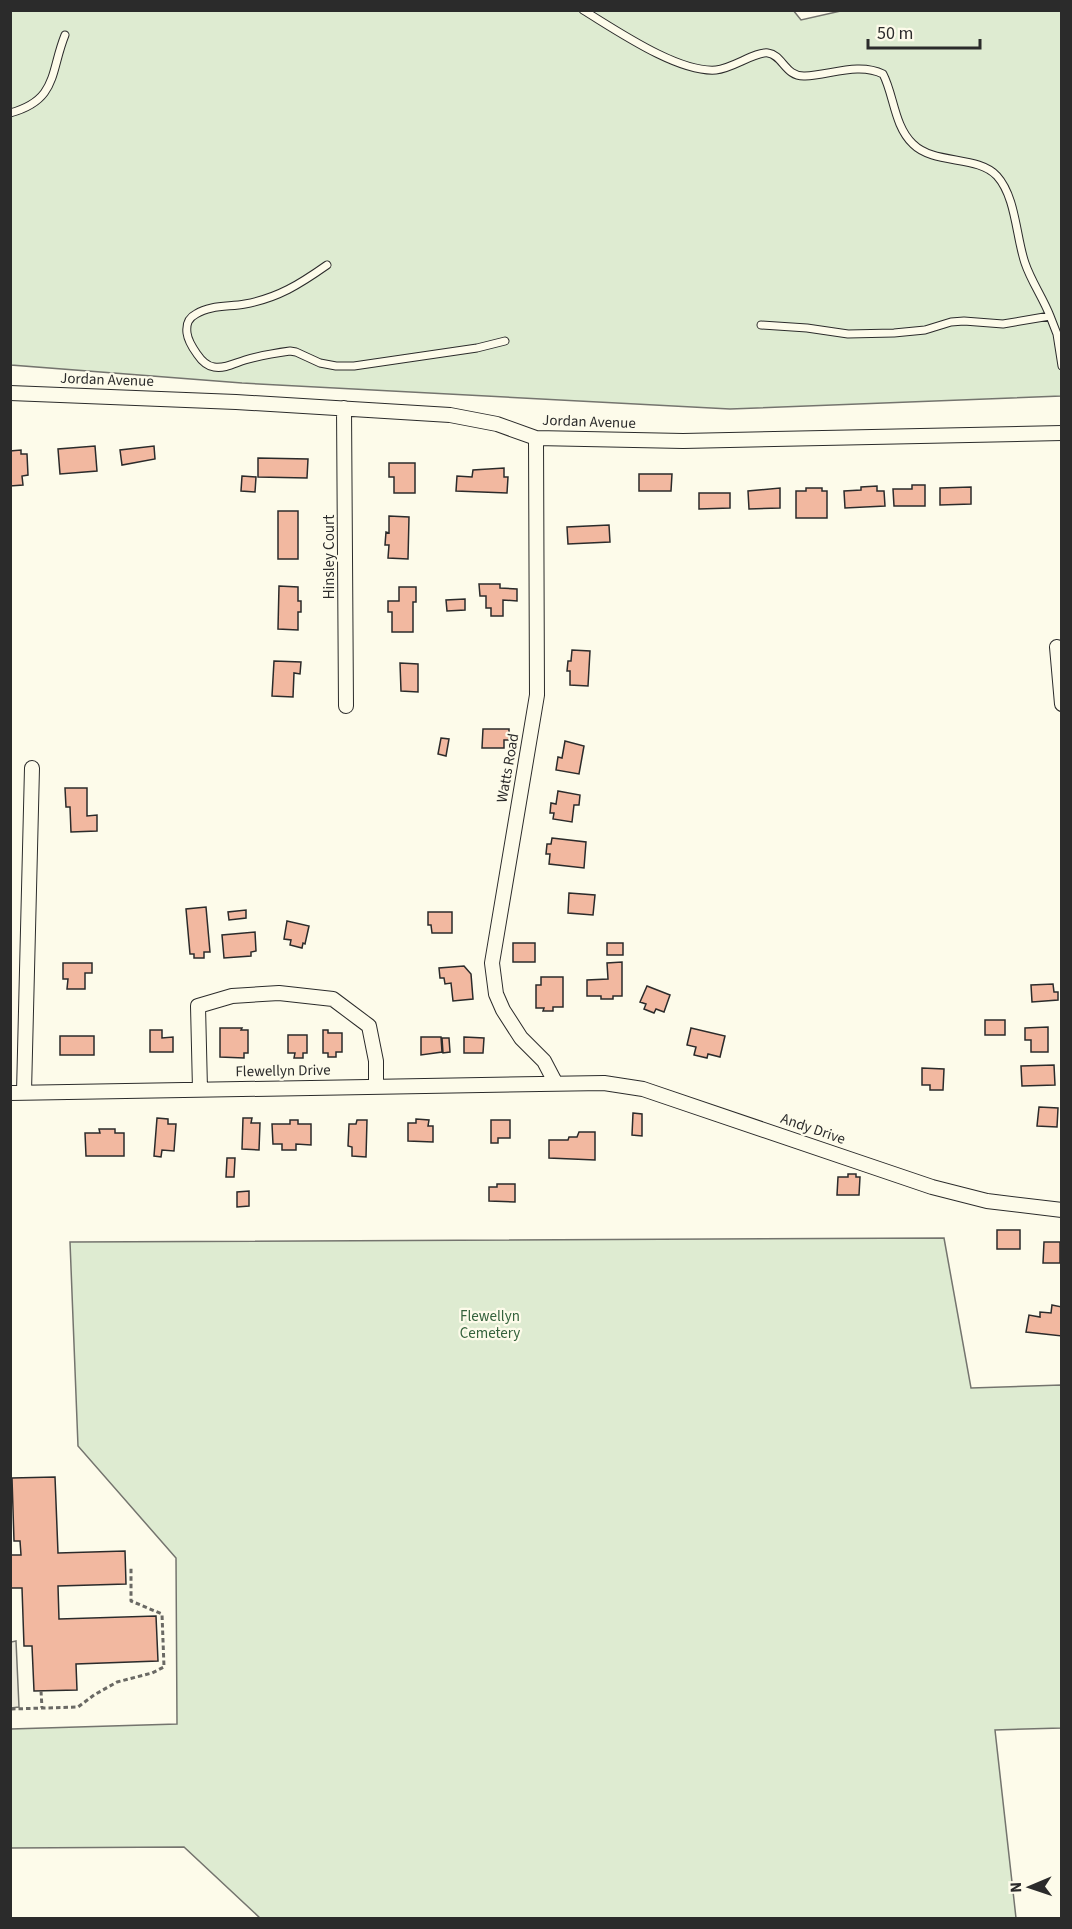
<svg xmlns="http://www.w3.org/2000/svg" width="1072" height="1929" viewBox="0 0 1072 1929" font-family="'Source Sans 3',sans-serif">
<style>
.green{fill:#deebd1;stroke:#74746e;stroke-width:1.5}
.parking{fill:#eceadb;stroke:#74746e;stroke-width:1.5}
.building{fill:#f2b8a0;stroke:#2b2b2b;stroke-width:1.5}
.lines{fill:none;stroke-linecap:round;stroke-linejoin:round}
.service-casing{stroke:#2b2b2b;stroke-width:9}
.minor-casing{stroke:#2b2b2b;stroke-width:16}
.path{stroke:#6a6964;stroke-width:3;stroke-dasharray:4.5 3;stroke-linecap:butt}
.service{stroke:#fdfbea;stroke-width:7}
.minor{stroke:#fdfbea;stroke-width:14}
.labels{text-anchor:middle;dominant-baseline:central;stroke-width:4.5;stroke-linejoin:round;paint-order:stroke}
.street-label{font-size:15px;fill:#2b2b2b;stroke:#fdfbea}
.park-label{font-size:15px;fill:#34623c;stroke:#fdfbea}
</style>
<rect width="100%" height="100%" fill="#fdfbea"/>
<!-- green -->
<path class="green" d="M793 10 801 20 845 10 1061 11V396L730 409 242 383 11 365 10 11Z
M944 1238 971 1388 1061 1385V1728L995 1730 1016 1918H260L184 1847 11 1848V1729L177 1724 176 1558 78 1446 70 1242Z"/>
<!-- parking -->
<path class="parking" d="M16 1641 19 1707 11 1708V1642Z"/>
<!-- building -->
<path class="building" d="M95 446 97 471 60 474 58 449Z
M154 446 155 459 122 465 120 450Z
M21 450V454H27L28 475 22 476 23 485 10 486V451Z
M258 458 308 459 307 478 258 477Z
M389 463H415V493H394V477H389Z
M504 468V477H508L507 493 456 491 457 476 472 477 473 470Z
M639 474H672L671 491H639Z
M242 476 256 477 255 492 241 491Z
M912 485H925V506H894L893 489H912Z
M877 486V491H884L885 506 845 508 844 491 861 490V487Z
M971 487V504L940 505V488Z
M780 488V508L749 509 748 491Z
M806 488H822V491H827V518H796V491H806Z
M699 493H730V508L699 509Z
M278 511H298V559H278Z
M389 516 409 517 408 559 388 558 389 545H385L386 532 389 533Z
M609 525 610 542 568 544 567 527Z
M479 584H500V588L517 589V601L503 600V616H491V608H486V596H480Z
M279 586 298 587V601H301V612H298V630L278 629Z
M399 587H416V602H413V632H392V612H388V601H399Z
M465 599V610L447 611 446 600Z
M572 650 590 651 588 686 570 685V671H567L568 661H571Z
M274 661 301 662 300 674 294 673 293 697 272 696Z
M400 663 418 664V692L401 691Z
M483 729H509V740H504V748H482Z
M441 738 449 739 446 756 438 754Z
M565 741 584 746 579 774 556 770 558 757 562 758Z
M65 788H87V816L97 815V831L71 832 70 807H66Z
M558 791 580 795 579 805H574L572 822 553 819 554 813H550L551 803 556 804Z
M552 838 586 842 584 868 549 864 550 854H546L547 844H551Z
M569 893 595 895 593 915 568 913Z
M206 907 210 952H204V958H194V954H190L186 909Z
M246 910V918L229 920 228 912Z
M428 912H452V933H432L431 925H428Z
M287 921 309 926 305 944 303 943 302 948 290 945 291 940 284 939Z
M255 932 256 951 251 952V956L224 958 222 935Z
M513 943H535V962H513Z
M607 943H623V955H607Z
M622 962V996H613V999H601V996H587V980L608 979 607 963Z
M63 963H92V973H85V989H67L68 979H63Z
M464 966 471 974 473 999 453 1001 451 983 445 984 444 978H440L439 968Z
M541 977H563V1007H553V1011H543L544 1008H536V985H541Z
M1053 984 1054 992H1058V1000L1032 1002 1031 985Z
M647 986 670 995 664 1012 656 1009 654 1013 644 1009 646 1004 640 1002Z
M985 1020H1005V1035H985Z
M1048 1027V1052H1031V1040H1025V1028Z
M220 1028H242L241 1030H248V1053H244V1058L220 1057Z
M691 1028 725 1036 720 1057 708 1054 707 1058 694 1055 696 1047 687 1045Z
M150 1030H162V1038L173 1037V1052H150Z
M323 1030H328V1033H342V1052H336V1057H328V1053H323Z
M288 1035H307V1053H303V1058H294L295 1053H288Z
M60 1036H94V1055H60Z
M421 1037H441L442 1052 421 1055Z
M464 1037 484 1038 483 1053H464Z
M442 1038H449L450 1052 443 1053Z
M1054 1065 1055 1085 1022 1086 1021 1066Z
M922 1068 944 1069 943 1090H930V1085H922Z
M1039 1107 1058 1108 1057 1127 1037 1126Z
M633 1113 642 1114V1136L632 1135Z
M157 1118 168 1119V1124H176L174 1151 162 1150 161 1157 154 1156Z
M243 1118H252L251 1123H260L259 1150 242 1149Z
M416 1119 429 1120 428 1126H433V1142L408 1141V1123H416Z
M290 1120H298V1124H311V1145L296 1144V1150H282V1144H273L272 1124H290Z
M357 1120H367L366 1157 352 1156V1147L348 1146 349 1124H356Z
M491 1120H510V1138H498V1143H491Z
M99 1129H115V1133H124V1156H86L85 1133H100Z
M579 1132H595V1160L549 1158V1140H568L569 1137H577Z
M227 1158H235L234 1177H226Z
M848 1174H856V1177H860L859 1195H837L838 1177H848Z
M497 1184H515V1202L489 1201V1187H497Z
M249 1191V1206L237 1207V1192Z
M997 1230H1020V1249H997Z
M1044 1242H1060V1263H1043Z
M1052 1305 1062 1307V1336L1026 1332 1029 1315 1040 1317V1312L1051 1313Z
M55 1477 58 1553 125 1551 126 1584 58 1586 59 1619 156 1616 158 1661 76 1664 77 1690 34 1691 32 1646H24L22 1588H10V1555H21L20 1541H14L12 1478Z"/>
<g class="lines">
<defs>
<path id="service" d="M583 10C616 30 678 73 716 70 732 69 756 51 768 53 783 55 785 77 805 76 830 75 859 62 883 74 894 95 894 126 913 144 934 165 978 155 997 176 1016 197 1016 237 1025 263 1031 281 1043 298 1050 316
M10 113C58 100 50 72 65 35
M327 265C300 284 278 298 245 304 229 307 210 305 196 314 188 318 186 324 187 333 188 341 192 347 197 354 201 360 206 366 214 367 225 369 235 363 245 360 259 356 275 353 290 351L296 352 320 363 336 366H354L477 348 505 341
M761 325 807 328 848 334 894 333 925 330 951 322 964 321 1003 324 1050 316 1057 334 1062 366"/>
<path id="minor" d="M10 393 236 402 450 415 497 424 536 438 683 441 1062 433
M344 408 346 706
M536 438 537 695 492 963 496 994 503 1010 521 1038 544 1061 555 1082
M1057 647 1062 704
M200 1089 198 1006 232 996 279 993 333 999 369 1026 376 1061V1086
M24 1092 32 768
M10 1093 604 1083 643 1089 932 1187 987 1201 1062 1210"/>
</defs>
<!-- service casing -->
<use href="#service" class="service-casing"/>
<!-- minor casing -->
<use href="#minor" class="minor-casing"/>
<!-- path -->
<path class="path" d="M41 1691 42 1708
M11 1709 78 1707 94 1695 117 1682 152 1673 164 1667 162 1614 131 1601V1566"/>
<!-- service -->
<use href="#service" class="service"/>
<!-- minor -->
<use href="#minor" class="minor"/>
</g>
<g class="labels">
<!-- street labels -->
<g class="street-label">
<text transform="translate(107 380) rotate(2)">Jordan Avenue</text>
<text transform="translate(589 422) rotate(2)">Jordan Avenue</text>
<text transform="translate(329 557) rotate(-90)">Hinsley Court</text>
<text transform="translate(508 768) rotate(-80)">Watts Road</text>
<text transform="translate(283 1071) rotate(-1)">Flewellyn Drive</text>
<text transform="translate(813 1129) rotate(19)">Andy Drive</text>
</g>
<!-- park labels -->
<g class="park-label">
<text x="490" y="1316">Flewellyn<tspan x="490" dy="17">Cemetery</tspan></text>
</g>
</g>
<!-- border -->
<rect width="1072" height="1929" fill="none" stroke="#2b2b2b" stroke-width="24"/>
<!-- north arrow -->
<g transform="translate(1030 1887) rotate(268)" stroke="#fdfbea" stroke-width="4.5" paint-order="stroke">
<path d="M0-4.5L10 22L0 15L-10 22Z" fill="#2b2b2b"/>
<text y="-9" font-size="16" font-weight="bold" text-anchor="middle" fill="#2b2b2b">N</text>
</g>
<!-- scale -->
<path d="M868 39v9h112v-9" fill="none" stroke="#2b2b2b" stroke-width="3"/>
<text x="877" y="39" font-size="18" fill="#2b2b2b" stroke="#fdfbea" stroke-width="4.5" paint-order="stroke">50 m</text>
</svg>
